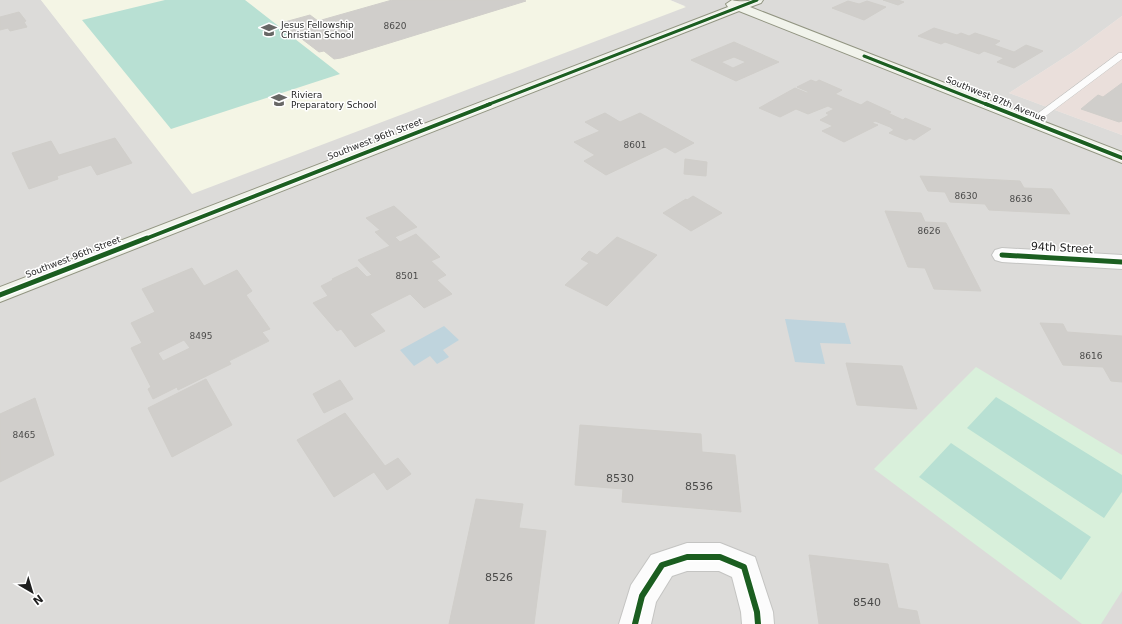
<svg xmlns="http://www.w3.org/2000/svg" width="1122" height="624" viewBox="0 0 1122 624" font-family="'DejaVu Sans',sans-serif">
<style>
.residential{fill:#dcdbd9}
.commercial{fill:#eadfdb}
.education{fill:#f4f5e5}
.park{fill:#d9f0db}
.pitch{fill:#b8e0d3}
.water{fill:#bfd4dd}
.building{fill:#d0cecb;stroke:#d0ceca;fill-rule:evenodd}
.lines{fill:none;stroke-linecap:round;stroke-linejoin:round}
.lane-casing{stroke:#c4c4c2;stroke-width:1}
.street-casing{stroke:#c4c4c2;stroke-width:2}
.secondary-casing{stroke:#929582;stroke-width:2}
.lane{fill:#fcfcfc;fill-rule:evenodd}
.street{fill:#fcfcfc;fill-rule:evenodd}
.secondary{fill:#f1f3eb;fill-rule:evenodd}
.cycleway-far3-casing{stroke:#fff;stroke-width:4.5}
.cycleway-far2-casing{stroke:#fff;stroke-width:6}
.cycleway-far1-casing{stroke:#fff;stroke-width:8}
.cycleway-casing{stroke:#fff;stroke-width:9}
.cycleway-far3{stroke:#1b5e20;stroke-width:3}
.cycleway-far2{stroke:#1b5e20;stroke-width:4}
.cycleway-far1{stroke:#1b5e20;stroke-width:5}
.cycleway{stroke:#1b5e20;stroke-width:6}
.labels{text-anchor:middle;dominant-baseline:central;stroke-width:3;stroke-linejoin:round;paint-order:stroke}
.far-poi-label{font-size:9px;fill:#1f1f1f;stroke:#fff;text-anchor:start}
.number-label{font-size:9px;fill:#4b4b4a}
.far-street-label{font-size:9px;fill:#1f1f1f;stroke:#fff}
.street-label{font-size:11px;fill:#1f1f1f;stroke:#fff}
.near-number-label{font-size:11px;fill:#4b4b4a}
</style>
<rect width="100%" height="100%" fill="#edece8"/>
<!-- residential -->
<path class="residential" d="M0 0H41L192 193 685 6 670 0H1122V16L1076 50 1009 93 1122 135V624H0Z"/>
<!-- commercial -->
<path class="commercial" d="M1122 16V135L1009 93 1076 50Z"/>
<!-- education -->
<path class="education" d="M41 0H670L686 7 192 194Z"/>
<!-- park -->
<path class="park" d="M976 367 1122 455V591L1101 624H1082L874 469Z"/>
<!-- pitch -->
<path class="pitch" d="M165 0H245L340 74 171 129 82 20Z
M996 397 1122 475V492L1104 518 967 428Z
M951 443 1091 537 1061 580 919 477Z"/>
<!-- water -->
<path class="water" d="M785 319 845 323 851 344 820 343 825 364 795 362Z
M444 326 459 340 443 350 449 357 437 364 430 356 414 366 400 350Z"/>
<!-- building -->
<path class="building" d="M392 0H524L526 1 341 58 334 59 324 51 319 52 281 23 310 15 318 21Z
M883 0H898L904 2 898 5Z
M848 1 859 4 867 1 886 7 864 20 832 8Z
M19 12 26 21 24 22 27 27 10 31 8 28 0 30V17Z
M934 28 957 35 961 33 969 36 975 33 1000 41 994 45 1014 52 1026 45 1043 51 1014 68 997 62 1004 58 984 51 979 54 945 42 941 44 918 36Z
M734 42 779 62 736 81 691 60ZM734 57 746 62 733 68 721 62Z
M811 80 816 82 819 80 842 90 835 94 861 105 867 101 891 112 888 113 903 120 905 118 931 129 914 140 910 138 906 140 889 133 894 130 890 127 875 121 872 123 878 125 844 142 822 131 833 126 820 120 829 115 826 113 834 109 828 106 808 114 796 109 780 117 759 108 795 88 807 93 809 92 797 87Z
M1122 83V121L1119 122 1081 109 1098 95 1103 97Z
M605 113 620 122 640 113 694 143 675 153 665 147 606 175 584 161 595 155 574 142 600 131 585 122Z
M115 138 132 163 97 175 91 165 57 176 58 179 29 189 12 153 51 141 59 155Z
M685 159 707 162 706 176 684 174Z
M920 176 1020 181 1024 188 1052 189 1070 214 989 210 985 204 950 202 945 192 928 191Z
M693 196 722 213 691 231 663 213 686 199 687 200Z
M394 206 417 227 395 237 400 242 416 234 440 257 431 261 446 275 437 280 452 294 424 308 410 294 370 314 385 331 355 347 341 329 337 331 313 303 328 296 321 286 333 280 332 279 357 267 367 277 372 275 358 260 390 246 375 232 380 230 366 218Z
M885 211 921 213 925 222 946 223 981 291 934 289 925 268 908 267Z
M617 237 657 255 607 306 565 285 589 263 581 259 589 251 597 255Z
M192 268 204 286 237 270 252 291 246 295 270 329 262 332 269 341 229 361 231 364 178 390 177 387 153 399 148 389 151 387 131 348 142 343 131 323 155 312 142 289ZM184 340 190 348 163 361 158 353Z
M1040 323 1063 324 1067 332 1122 336V382L1111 381 1103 367 1063 365Z
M846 363 902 366 917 409 857 405Z
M206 379 232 425 172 457 148 408Z
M340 380 353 399 324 413 313 394Z
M35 398 54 455 0 482V414Z
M345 413 385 466 398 458 411 474 387 490 374 472 334 497 297 440Z
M580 425 701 434 702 452 735 455 741 512 622 502 623 489 575 485Z
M476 499 523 504 519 528 546 531 534 624H449Z
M809 555 888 564 898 608 917 611 920 624H819Z"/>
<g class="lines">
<defs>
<path id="lane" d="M1119 53H1122V59L1035 124H1029V120Z"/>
<path id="street" d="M1002 248 1122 255V269L1002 262 995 260 992 255 995 250Z
M687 543H720L755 557 773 612 774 624H742L741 612 732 577 719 571H687L672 576 656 602 651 624H619L631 585 651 555Z"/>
<path id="secondary" d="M732 0C742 3 752 0 763 0L761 3 750 7 1122 152V163L739 11 0 302V287L728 7 726 4Z"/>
</defs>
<!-- lane casing -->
<use href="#lane" class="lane-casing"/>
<!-- street casing -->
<use href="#street" class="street-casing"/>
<!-- secondary casing -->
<use href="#secondary" class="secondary-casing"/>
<!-- lane -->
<use href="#lane" class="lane"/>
<!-- street -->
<use href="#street" class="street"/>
<!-- secondary -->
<use href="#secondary" class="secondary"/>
<defs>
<path id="cycleway-far3" d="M864 56 988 105
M487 105 757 0"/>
<path id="cycleway-far2" d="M986 104 1122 158
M145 239 490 104"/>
<path id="cycleway-far1" d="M1002 255 1122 262
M0 295 147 238"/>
<path id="cycleway" d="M635 624 642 596 662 565 687 557H720L744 567 757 612 758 624"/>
</defs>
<!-- cycleway-far3 casing -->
<use href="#cycleway-far3" class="cycleway-far3-casing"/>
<!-- cycleway-far2 casing -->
<use href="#cycleway-far2" class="cycleway-far2-casing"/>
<!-- cycleway-far1 casing -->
<use href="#cycleway-far1" class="cycleway-far1-casing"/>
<!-- cycleway casing -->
<use href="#cycleway" class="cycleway-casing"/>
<!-- cycleway-far3 -->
<use href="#cycleway-far3" class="cycleway-far3"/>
<!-- cycleway-far2 -->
<use href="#cycleway-far2" class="cycleway-far2"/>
<!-- cycleway-far1 -->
<use href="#cycleway-far1" class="cycleway-far1"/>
<!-- cycleway -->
<use href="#cycleway" class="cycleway"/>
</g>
<!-- icons -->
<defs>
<symbol id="school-bare" viewBox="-9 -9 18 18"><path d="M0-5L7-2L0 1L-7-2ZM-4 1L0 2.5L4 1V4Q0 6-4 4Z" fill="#676765" stroke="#fff" stroke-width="2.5" paint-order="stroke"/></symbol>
</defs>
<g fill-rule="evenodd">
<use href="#school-bare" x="258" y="19" width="22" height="22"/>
<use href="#school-bare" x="268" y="89" width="22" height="22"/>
</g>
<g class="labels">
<!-- far-poi labels -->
<g class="far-poi-label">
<text x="281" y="25">Jesus Fellowship<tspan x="281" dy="10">Christian School</tspan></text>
<text x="291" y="95">Riviera<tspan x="291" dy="10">Preparatory School</tspan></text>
</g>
<!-- number labels -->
<g class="number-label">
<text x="395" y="26">8620</text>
<text x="635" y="145">8601</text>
<text x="966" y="196">8630</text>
<text x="1021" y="199">8636</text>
<text x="929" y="231">8626</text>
<text x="407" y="276">8501</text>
<text x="201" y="336">8495</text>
<text x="1091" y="356">8616</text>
<text x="24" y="435">8465</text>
</g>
<!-- far-street labels -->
<g class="far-street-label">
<text transform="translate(996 99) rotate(22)">Southwest 87th Avenue</text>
<text transform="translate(375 139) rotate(-21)">Southwest 96th Street</text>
<text transform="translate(73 257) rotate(-21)">Southwest 96th Street</text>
</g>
<!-- street labels -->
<g class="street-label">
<text transform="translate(1062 248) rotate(3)">94th Street</text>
</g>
<!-- near-number labels -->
<g class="near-number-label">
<text x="620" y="478">8530</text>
<text x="699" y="486">8536</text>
<text x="499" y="577">8526</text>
<text x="867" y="602">8540</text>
</g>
</g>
<!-- north arrow -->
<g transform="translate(32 592) rotate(142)" stroke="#ffffff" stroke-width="3" paint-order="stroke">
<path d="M0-3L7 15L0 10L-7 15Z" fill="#1f1f1f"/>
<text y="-6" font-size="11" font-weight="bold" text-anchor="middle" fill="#1f1f1f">N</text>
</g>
</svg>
